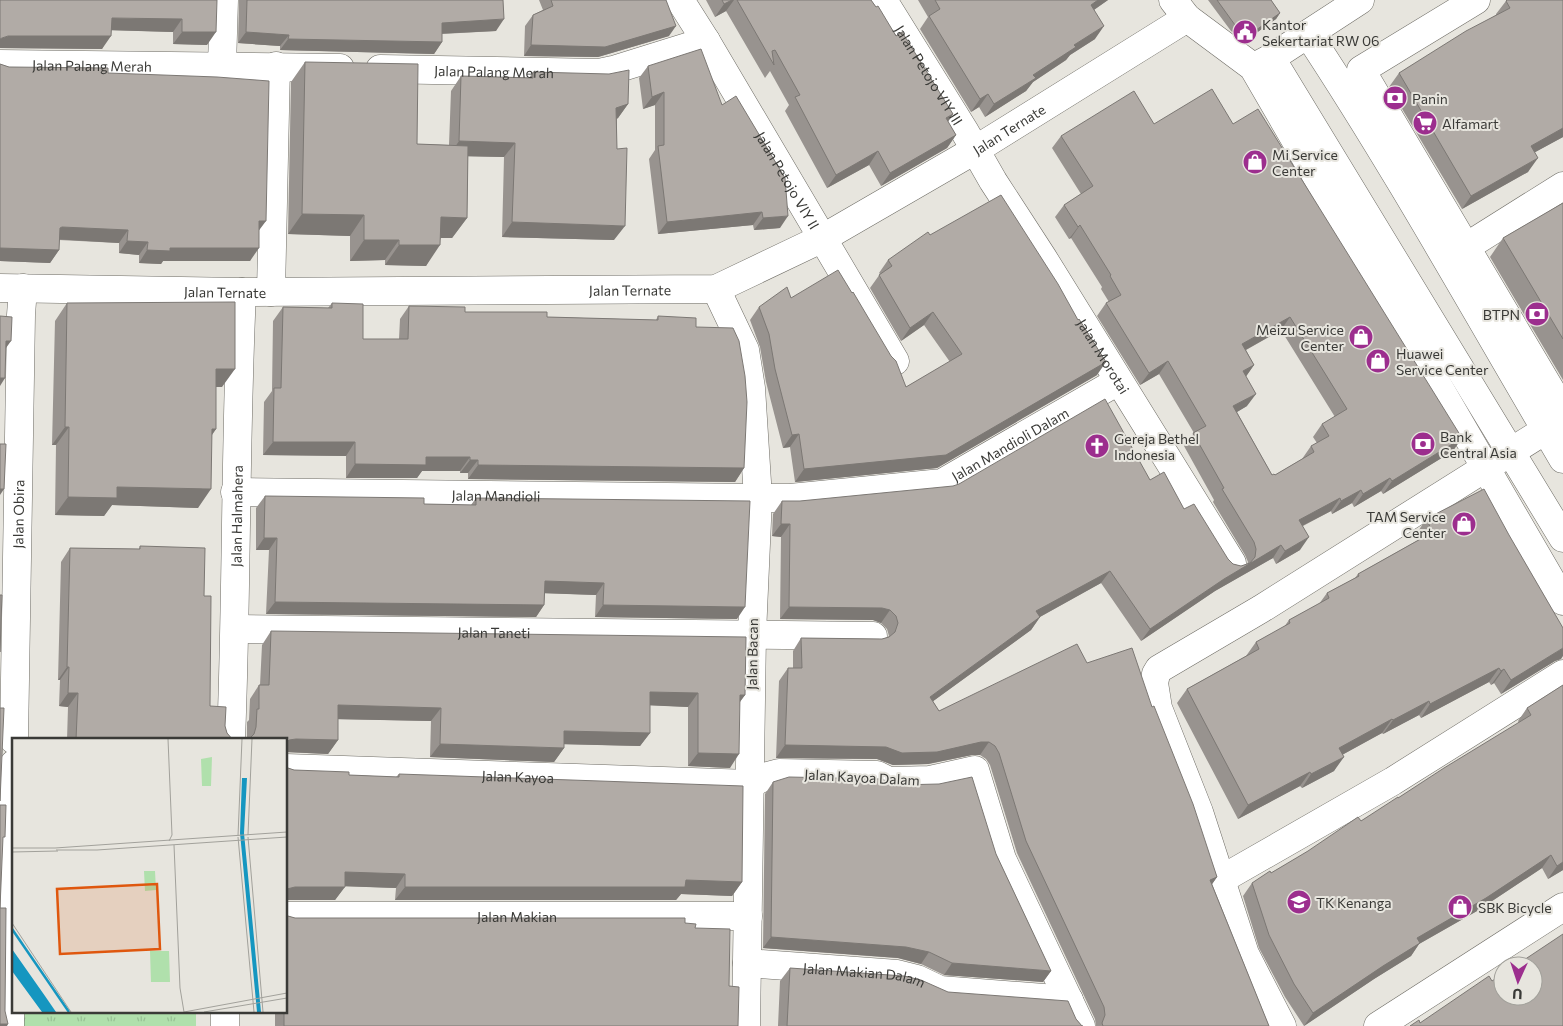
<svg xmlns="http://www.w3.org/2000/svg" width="1563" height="1026" viewBox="0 0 1563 1026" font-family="Commissioner,sans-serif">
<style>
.park{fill:url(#park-tufts)}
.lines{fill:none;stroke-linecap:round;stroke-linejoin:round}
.minor-casing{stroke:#6e6c65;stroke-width:29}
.minor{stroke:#fff;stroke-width:28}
.wall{fill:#98938f;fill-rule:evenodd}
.shaded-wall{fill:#7c7874}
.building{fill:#b1aba6;stroke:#7c7874;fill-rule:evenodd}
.labels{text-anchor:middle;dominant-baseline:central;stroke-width:4;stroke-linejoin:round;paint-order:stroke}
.poi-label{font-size:14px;fill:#3a3a37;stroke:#e7e5de;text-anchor:start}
.street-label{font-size:14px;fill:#3a3a37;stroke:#e7e5de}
.inset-river{fill:none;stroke:#1596c0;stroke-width:2.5}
.inset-road{fill:none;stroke:#a2a19b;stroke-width:1}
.view{fill:#df570e;fill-opacity:0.15;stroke:#df570e;stroke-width:2.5}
.inset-edge{fill:none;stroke:#3a3a37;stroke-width:2.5}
</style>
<defs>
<pattern id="park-tufts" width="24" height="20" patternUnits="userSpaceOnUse" patternTransform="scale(1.25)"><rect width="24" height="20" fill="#b0e0ac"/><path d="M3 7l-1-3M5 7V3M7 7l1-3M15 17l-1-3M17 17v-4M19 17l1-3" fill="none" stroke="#98c195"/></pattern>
</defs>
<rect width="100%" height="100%" fill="#e7e5de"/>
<!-- park -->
<path class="park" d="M23 1012H196V1026H22Z"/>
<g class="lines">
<defs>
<g id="minor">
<path id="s1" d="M680 0 706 41 895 361"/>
<path id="s2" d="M883 0 965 132 993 181 1043 258 1232 563"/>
<path d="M1173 0 1187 18 1253 67 1563 601"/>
<path d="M1476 0 1361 70 1563 411"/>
<path d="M1308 34C1399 172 1479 317 1563 459"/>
<path d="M1271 58 1563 538"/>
<path id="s3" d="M0 64 340 68"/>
<path d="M222 66 224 0"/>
<path d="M1254 67 1271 58 1360 0"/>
<path id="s4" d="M380 69 599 73 613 70 706 41"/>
<path d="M1450 257 1563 186"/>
<path id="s5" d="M0 288 242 292 716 289 823 238 975 150 1187 18"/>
<path d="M716 289 745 350 751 388 758 498 752 634 746 1026"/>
<path d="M271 292 276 66"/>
<path id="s6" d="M235 492 758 498H790L942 483 1108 387"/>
<path id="s7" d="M235 629 873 636"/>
<path id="s8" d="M14 740 21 315 23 288"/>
<path id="s9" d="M231 740C237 590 235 441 242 292"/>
<path id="s10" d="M286 768 750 784 764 777 779 773 877 775 889 781H892L930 780 975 770 1002 859 1081 1026"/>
<path d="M1222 879 1393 781 1563 674"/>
<path id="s11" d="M286 916H748"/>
<path id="s12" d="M747 963 897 974 917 979 940 990 1069 1000"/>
<path d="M10 1026 14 764"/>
<path d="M225 1026V1012"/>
<path d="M1282 1026 1245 954 1199 812 1158 708 1154 683 1156 674 1159 669 1261 609 1563 419"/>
<path d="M1378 1026 1563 907"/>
</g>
</defs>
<!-- minor casing -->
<use href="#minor" class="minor-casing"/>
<!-- minor -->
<use href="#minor" class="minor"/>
</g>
<!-- wall -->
<path class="wall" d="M217 0 207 45 173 44V32L111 30 102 49 0 48Z
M239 0H503L496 31 442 34V42L434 54 280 50V46L238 43Z
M539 0H666L669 36 598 57 524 56 525 26 533 15 543 10Z
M706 0H871L876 7 953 114 948 122 956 135 947 148 881 186 869 165 827 188 785 111 789 105 770 71 765 78 726 11 715 17Z
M918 0H1108L1094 10 1095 39 1070 55 1066 60 1033 82 1026 91 985 117 979 107 971 112 920 29 928 17Z
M1208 0H1271L1280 13 1276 19 1245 41 1231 31Z
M1563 0V137L1535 152 1528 172 1462 209 1389 87 1399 73 1496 15V14L1506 1Z
M305 62 417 144 449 145 451 91 461 76 529 78 533 72 628 104 618 118 617 119 614 240 502 237 504 157 468 156 467 218 452 238H441L426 266 385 265V260L350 261V236L288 234 291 82Z
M0 64 9 67 108 73 259 230 250 261H163L161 264 139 263V255L119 253V243L59 240V250L50 263 0 261Z
M648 66 722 105 780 228 754 230 753 225 658 234 649 159 655 150V105L643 109 639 78Z
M1154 124H1233L1453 451 1383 494 1381 491 1354 507 1352 503 1332 514 1331 511 1303 526 1300 550 1276 564 1273 558 1215 591 1141 641 1101 583 1040 617 1031 630 933 701 939 711 1087 663 1152 707 1217 877 1212 884 1269 1026H1096L1095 1019 1017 853 990 765 986 759 980 755H972L928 764 893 765 877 759 776 758 779 681 788 668H793V651L801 638 882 639 888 637 889 636 887 629 881 623 873 620 780 619 781 537 772 536 773 514 782 501H800L1150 480 1184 509 1228 559 1233 564 1241 566 1247 564 1248 562 1245 555 1213 502 1214 500 1184 446 1194 433 1159 374 1140 385 1097 316 1106 303 1109 302 1101 289 1102 287 1071 238 1069 239 1055 217 1064 205 1081 194 1052 148 1061 136ZM1281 330 1335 417 1322 424 1313 437 1317 443 1311 446 1302 459 1275 475H1272L1237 412 1247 406 1246 376 1254 365 1246 350Z
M1563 203V380L1490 257 1503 238Z
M930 235 1097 375 937 468 795 482 790 447 783 448 766 382 760 347 750 320 759 307 791 298 906 387 950 362 924 325 901 341 870 288 880 274 879 273 888 260Z
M67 303 222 387H216V429L212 435 198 508 112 505 104 516 55 515 56 445H52L55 321Z
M332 303 363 339H399L400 319 409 306 465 312 547 317 656 320 658 316 696 327 744 468 735 482 468 479V473H460V471H422L417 478H346V456L263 455 264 402 272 391 273 321 283 307 328 308Z
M265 496 424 504 471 505 476 498 737 619 595 617 596 595 545 593 544 605 536 617 266 614 269 550H256V508Z
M1426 519 1561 659 1555 661 1501 694 1494 683 1491 685 1489 682 1421 718 1419 715 1383 734 1382 733 1342 755 1334 771 1302 788 1300 786 1238 819 1177 703 1187 689 1246 656 1256 642 1284 627 1289 620 1319 604 1327 593 1355 578 1358 574 1420 539 1417 533Z
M140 546 204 596 210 706 225 726 227 733 233 740H67L68 707 59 706 60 680H58L61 562 70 548 139 549Z
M271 631 745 695 740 702 730 768 688 766V707L650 705V733L640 746 564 744V748L554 762 430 757 431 721 338 719V740L328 754 286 752V740H247V722L249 720 250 699 259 685H260L262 645Z
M1563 685V870L1548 879 1542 868 1477 911 1419 944 1411 956 1374 979 1304 1026 1285 997 1259 948 1243 896 1252 883 1271 873 1361 821 1519 723 1518 721 1527 708Z
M288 768 294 770 349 775 396 777 399 774 742 882 732 896 681 894 676 900H395L396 888 345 886 335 900H286Z
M773 782 996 854 1051 971 1043 982 944 975 921 964 898 958 763 948 765 794Z
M288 916 295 918 685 923 695 928 729 986 738 1026H275V1012H286Z
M790 968 948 992 1076 1019 1082 1026H1083H778L780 981Z"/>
<!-- shaded-wall -->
<path class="shaded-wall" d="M732 0H734L726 11 715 17 724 4Z
M1098 0H1108L1082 18 1091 5Z
M1280 13 1276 19 1245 41 1249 35Z
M112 18 182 19 173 32 103 30Z
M504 19 496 31 434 34 442 23Z
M676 26 669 36 598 57 524 56 531 45Z
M1104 26 1095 39 1070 55 1066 60 1033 82 1026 91 985 117 994 104 1074 45Z
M182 32H216L207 45 173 44Z
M246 32 289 35 280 46 238 43Z
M8 36H111L102 49 0 48V39L2 38Z
M288 39 442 42 434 54 280 50Z
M664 92 655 105 643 109 652 97Z
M988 94 979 107 971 112 980 99Z
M628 104 618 118 606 123 616 108Z
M953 114 944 127 946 118Z
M1563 128V137L1521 160 1531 146Z
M956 135 947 148 881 186 890 173Z
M459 141 515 143 504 157 449 156Z
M878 151 869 165 827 188 836 175Z
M1538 158 1528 172 1462 209 1471 196Z
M762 212 753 225 658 234 667 222Z
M302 214 364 215 350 236 288 234Z
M788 216 780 228 754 230 763 218Z
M441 217 467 218 452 238H427Z
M259 221H266L257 233Z
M512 222 625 226 614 240 502 237Z
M1080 225 1071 238 1069 239 1078 227Z
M62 227 128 230 119 243 53 239 60 228Z
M364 240H399L385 260 350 261Z
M127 241 148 242 139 255 119 253Z
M399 245H440L426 266 385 265Z
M0 248 59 250 50 263 0 261Z
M170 248H259L250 261H163L161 264 139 263 147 250Z
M933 312 924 325 901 341 910 328Z
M1290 317 1281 330 1233 357 1242 344Z
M6 341H11L1 355Z
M1168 361 1159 374 1140 385 1149 373Z
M1106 362 1097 375 937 468 795 482 804 469Z
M1254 365 1245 378 1243 371Z
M216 369H235L222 387H204Z
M0 378H5L0 386Z
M1256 394 1247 406 1225 419 1233 406Z
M65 427H69L56 445H52Z
M212 429H216L203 447Z
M799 434 790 447 783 448 792 435Z
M1462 438 1453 451 1383 494 1392 481Z
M273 442H355L346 456 263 455Z
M426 457H470L460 471H422L417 478H346L355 464Z
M470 460H478L468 473H460Z
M478 465 744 468 735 482 468 479Z
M1390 478 1381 491 1354 507 1363 494Z
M117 487 211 489 198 508 112 505 104 516 55 515 68 497Z
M0 489H4L0 495Z
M1361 490 1352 503 1332 514 1341 501Z
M1340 498 1331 511 1290 532 1299 520Z
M781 524H790L781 537 772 536Z
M1309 537 1300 550 1276 564 1285 551Z
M264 538H277L269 550H256Z
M1281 545 1273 558 1215 591 1141 641 1150 629 1224 579Z
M1110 571 1101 583 1027 624 1036 611Z
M545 581 604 583 596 595 537 593Z
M275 602 544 605 536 617 266 614Z
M603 605 745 607 737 619 595 617Z
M789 607 882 608 890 610 881 623 873 620 780 619Z
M1040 617 1031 630 921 710 930 697Z
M1563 648V656L1561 659 1555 661 1501 694 1511 680Z
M67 667H69L60 680H58Z
M1499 668 1489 682 1421 718 1430 704Z
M1504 669 1494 683 1491 685 1501 671Z
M650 692 698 693 688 707 641 705Z
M68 693H78L68 707 59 706Z
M740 695H745L735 708Z
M1429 701 1419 715 1383 734 1393 720Z
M338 705 441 708 431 721 329 719Z
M1392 719 1382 733 1329 762 1339 748Z
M564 731 650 733 640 746 554 744Z
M296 739 338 740 328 754 286 752V743L289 740Z
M981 742H989L980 755H972L928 764 893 765 877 759 776 758 785 745Z
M440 744 564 748 554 762 430 757Z
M698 753 739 754 730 768 688 766Z
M1344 757 1334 771 1302 788 1311 774Z
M1310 772 1300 786 1238 819 1248 805Z
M1551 855 1542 868 1477 911 1419 944 1411 956 1374 979 1304 1026 1313 1013 1417 938Z
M1563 862V870L1548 879 1557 866Z
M345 872 405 874 396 888 336 886Z
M1217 877 1208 890 1210 880Z
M686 880 742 882 732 896 681 894 676 900H395L405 887Z
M295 887H345L335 900H286V890L287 889Z
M771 937 906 947 929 952 921 964 898 958 763 948Z
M952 963 1051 971 1043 982 944 975Z
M0 1024H8L7 1026H0Z"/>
<!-- building -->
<path class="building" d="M0 0H217L216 32H182V19L112 18 111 36H8L2 38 0 39Z
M247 0H503L504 19 442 23V42L288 39 289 35 246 32Z
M551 0H666L676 26 605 47 531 45 533 15 553 6Z
M722 0H732L724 4Z
M737 0H871L876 7 878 6 896 36 902 32 953 114 946 118 956 135 890 173 878 151 836 175 795 97 800 95 775 50 772 51 774 65Z
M935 0H1098L1091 5 1104 26 1074 45 1076 47 1033 75 1036 78 994 104 988 94 980 99 929 16 940 9Z
M1217 0H1271L1280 13 1249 35 1235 25Z
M1507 0H1563V128L1531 146 1538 158 1471 196 1399 73 1466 31 1510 8 1506 1Z
M701 49 722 105 736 96 785 178 788 216 763 218 762 212 667 222 658 146 664 145V92L652 97 648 66Z
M305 62 418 64 417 144 468 146 467 218 441 217 440 245H399V240H364V215L302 214Z
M0 64 9 67 108 68V73L217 77 269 81 266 221H259V248H170V251L147 250 148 242 127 241 128 230 62 227 60 228 59 250 0 248Z
M629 70 628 104 616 108 617 149 627 148 625 226 512 222 515 143 459 141 461 76 533 78V72L609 74Z
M1212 89 1233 124 1258 109 1462 438 1392 481 1390 478 1363 494 1361 490 1341 501 1340 498 1299 520 1309 537 1285 551 1281 545 1224 579 1150 629 1110 571 1036 611 1040 617 930 697 939 711 1077 644 1087 663 1132 648 1152 707 1154 706 1193 804 1217 877 1210 880 1269 1026H1103L1102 1023 1105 1015 1104 1007 1026 841 999 753 995 746 989 742H981L937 752 902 753 886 747 785 745 788 668H802L801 638 882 639 889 637 895 632 898 623 896 616 890 610 882 608 789 607 790 524H781L782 501H800L953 486 959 484 1105 399 1150 480 1164 472 1184 509 1194 504 1228 559 1233 564 1241 566 1250 563 1255 557 1256 549 1254 542 1222 489 1224 488 1193 433 1206 426 1168 361 1149 373 1106 303 1121 295 1110 276 1111 275 1080 225 1078 227 1064 205 1093 186 1061 136 1134 91 1154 124ZM1290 317 1347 409 1322 424 1329 436 1311 446 1314 452 1275 475 1274 474 1272 475 1233 406 1256 394 1243 371 1254 365 1242 344Z
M1001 195 1058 284 1078 320 1079 319 1106 362 946 455 804 469 799 434 792 435 775 369 769 334 759 307 787 287 791 298 838 270 852 293 853 292 891 356 896 361 906 387 962 354 933 312 910 328 879 275 892 266 888 260 928 232 930 235Z
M1563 203V339L1503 238Z
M235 302V369H216V429H212L211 489 117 487V498L68 497 69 427H65L67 303Z
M332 303 363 304V339H408L409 306 465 307V312H547V317L658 320V316L696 318V327L733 328 739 341 745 376 747 402 744 468 478 465V460H470V457H426V465L355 464V442H273L274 388H281L283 307 332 308Z
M0 316 12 317 11 341H6L5 378H0Z
M0 444H6L4 489H0Z
M1484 489 1509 535 1563 628V648L1511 680 1504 669 1501 671 1499 668 1430 704 1429 701 1393 720 1392 719 1339 748 1344 757 1311 774 1310 772 1248 805 1187 689 1259 649 1256 642 1290 623 1289 620 1329 598 1327 593 1359 576 1358 574 1433 532 1426 519Z
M265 496 424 498V504L476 505V498L750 501 745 607 603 605 604 583 545 581 544 605 275 602 277 538H264Z
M140 546 205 548 204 596H211L210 706 226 707 225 726 227 733 233 740H76L78 693H68L69 667H67L70 548 140 549Z
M0 595H2L0 652Z
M271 631 746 637 745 695H740L739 754 698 753V693L650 692V733L564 731V748L440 744 441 708 338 705V740L296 739 289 740 286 743V740H248L254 734 256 727 257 709H259V685H269Z
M1563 685V862L1557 866 1551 855 1486 898 1417 938 1420 943 1383 966 1313 1013 1294 984 1269 935 1252 883 1270 871 1271 873 1308 851 1358 817 1361 821 1398 797V798L1444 768 1531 715 1527 708Z
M0 708H4L0 801Z
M286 766 288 768 294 770 349 772V775L399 777V774L743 786 742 882 686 880 685 887H405V874L345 872V887H295L287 889 286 890Z
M789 777 881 779 897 785 939 784 972 777 996 854 1051 971 952 963 929 952 906 947 771 937 773 782Z
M0 805H6L5 837H3L0 908H6L5 1011 8 1024H0Z
M286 914 288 916 295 918H685V923L696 924 695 928 730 929 729 986 739 987 738 1026H284V1012H286Z
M1563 934V1026H1410L1419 1020 1420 1023 1489 976 1492 981 1503 974V996H1533V966H1515Z
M790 968 904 976 921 980 948 992 1068 1001 1076 1019 1082 1026H1083H787Z"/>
<!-- icons -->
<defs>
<symbol id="civic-disc" viewBox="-11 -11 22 22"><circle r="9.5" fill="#9c2e8e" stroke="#e7e5de"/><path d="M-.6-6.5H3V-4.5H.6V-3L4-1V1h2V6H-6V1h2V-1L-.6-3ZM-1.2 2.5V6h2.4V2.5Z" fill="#fff"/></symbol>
<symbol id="bank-disc" viewBox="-11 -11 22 22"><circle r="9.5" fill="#9c2e8e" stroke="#e7e5de"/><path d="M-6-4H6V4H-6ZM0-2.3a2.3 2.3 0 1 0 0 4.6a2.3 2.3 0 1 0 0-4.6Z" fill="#fff"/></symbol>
<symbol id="supermarket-disc" viewBox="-11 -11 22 22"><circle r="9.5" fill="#9c2e8e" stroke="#e7e5de"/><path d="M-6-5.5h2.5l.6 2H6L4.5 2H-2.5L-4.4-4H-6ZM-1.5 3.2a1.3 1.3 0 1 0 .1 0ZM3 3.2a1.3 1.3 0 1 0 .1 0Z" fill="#fff"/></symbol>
<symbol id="shop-disc" viewBox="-11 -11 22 22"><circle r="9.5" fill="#9c2e8e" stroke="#e7e5de"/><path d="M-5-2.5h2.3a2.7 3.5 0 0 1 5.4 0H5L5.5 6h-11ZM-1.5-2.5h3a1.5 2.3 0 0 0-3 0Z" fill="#fff"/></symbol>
<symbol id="church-disc" viewBox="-11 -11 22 22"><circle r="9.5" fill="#9c2e8e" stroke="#e7e5de"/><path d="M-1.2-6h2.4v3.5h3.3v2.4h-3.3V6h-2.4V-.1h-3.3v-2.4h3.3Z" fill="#fff"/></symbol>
<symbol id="school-disc" viewBox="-11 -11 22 22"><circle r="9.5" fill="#9c2e8e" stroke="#e7e5de"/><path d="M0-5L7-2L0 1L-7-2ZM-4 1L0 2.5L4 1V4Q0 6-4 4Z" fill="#fff"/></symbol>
</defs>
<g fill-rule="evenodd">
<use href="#civic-disc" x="1231" y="18" width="28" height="28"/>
<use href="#bank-disc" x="1381" y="84" width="28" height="28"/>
<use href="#supermarket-disc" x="1411" y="109" width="28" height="28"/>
<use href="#shop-disc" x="1241" y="148" width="28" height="28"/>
<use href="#bank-disc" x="1523" y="300" width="28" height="28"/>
<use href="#shop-disc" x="1347" y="323" width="28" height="28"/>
<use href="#shop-disc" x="1364" y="347" width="28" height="28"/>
<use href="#bank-disc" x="1409" y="430" width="28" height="28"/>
<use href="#church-disc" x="1083" y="432" width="28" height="28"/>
<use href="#shop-disc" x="1450" y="510" width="28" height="28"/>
<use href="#school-disc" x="1285" y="888" width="28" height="28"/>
<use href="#shop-disc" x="1446" y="893" width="28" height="28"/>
</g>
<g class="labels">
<!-- poi labels -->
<g class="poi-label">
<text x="1262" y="24">Kantor<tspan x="1262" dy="16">Sekertariat RW 06</tspan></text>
<text x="1412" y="98">Panin</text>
<text x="1442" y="123">Alfamart</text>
<text x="1272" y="154">Mi Service<tspan x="1272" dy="16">Center</tspan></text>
<text x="1520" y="314" text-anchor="end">BTPN</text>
<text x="1344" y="329" text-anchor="end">Meizu Service<tspan x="1344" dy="16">Center</tspan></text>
<text x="1396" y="353">Huawei<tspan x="1396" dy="16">Service Center</tspan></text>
<text x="1440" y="436">Bank<tspan x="1440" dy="16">Central Asia</tspan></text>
<text x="1114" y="438">Gereja Bethel<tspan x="1114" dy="16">Indonesia</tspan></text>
<text x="1446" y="516" text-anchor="end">TAM Service<tspan x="1446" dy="16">Center</tspan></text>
<text x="1316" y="902">TK Kenanga</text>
<text x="1478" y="907">SBK Bicycle</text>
</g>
<!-- street labels -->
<g class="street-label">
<text stroke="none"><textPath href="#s3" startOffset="92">Jalan Palang Merah</textPath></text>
<text stroke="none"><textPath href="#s4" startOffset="114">Jalan Palang Merah</textPath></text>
<text stroke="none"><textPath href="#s2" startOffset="88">Jalan Petojo VIY III</textPath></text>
<text stroke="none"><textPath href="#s5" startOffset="1050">Jalan Ternate</textPath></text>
<text stroke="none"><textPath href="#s1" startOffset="210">Jalan Petojo VIY II</textPath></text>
<text stroke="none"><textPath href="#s5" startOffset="630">Jalan Ternate</textPath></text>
<text stroke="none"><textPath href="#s5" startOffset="225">Jalan Ternate</textPath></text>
<text stroke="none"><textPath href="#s2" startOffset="419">Jalan Morotai</textPath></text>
<text stroke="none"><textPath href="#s6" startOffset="786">Jalan Mandioli Dalam</textPath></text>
<text stroke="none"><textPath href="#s6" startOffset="261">Jalan Mandioli</textPath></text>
<text stroke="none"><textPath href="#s8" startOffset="226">Jalan Obira</textPath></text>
<text stroke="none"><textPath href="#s9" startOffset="224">Jalan Halmahera</textPath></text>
<text stroke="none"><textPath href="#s7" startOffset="259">Jalan Taneti</textPath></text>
<text transform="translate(752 654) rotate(-89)">Jalan Bacan</text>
<text stroke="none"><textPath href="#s10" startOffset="232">Jalan Kayoa</textPath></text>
<text transform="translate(862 777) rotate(3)">Jalan Kayoa Dalam</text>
<text stroke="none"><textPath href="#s11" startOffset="231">Jalan Makian</textPath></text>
<text stroke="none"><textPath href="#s12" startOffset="118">Jalan Makian Dalam</textPath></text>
</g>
</g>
<!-- overview -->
<g transform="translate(12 738)">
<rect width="275" height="275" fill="#e7e5de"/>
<path d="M200 19 199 48H190L189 21ZM132 133H143L144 152 133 153Z" fill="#b0e0ac"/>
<path d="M138 213H157L158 244H139Z" fill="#b0e0ac"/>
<path d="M230 40H235L232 95 249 274H245L228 95ZM0 211 33 258 44 274H30L0 233Z" fill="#1596c0"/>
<path class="inset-river" d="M0 191 57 274"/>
<path class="inset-road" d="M156 1 160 97 157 103M236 97 240 1M226 98 230 1M226 99 242 274M236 99 251 274M162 107 168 250 172 274M0 110H43L275 94M44 112H85L275 99M0 114 46 113M0 185 59 274M172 274 275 255M192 274 275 260"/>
<path class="view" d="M145 146 148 211 48 216 45 151Z"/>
<rect width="275" height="275" class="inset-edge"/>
</g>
<!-- north arrow -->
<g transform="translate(1518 981) rotate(183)"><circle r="24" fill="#e7e5de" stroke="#a2a19b"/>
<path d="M0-4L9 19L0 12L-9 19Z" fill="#9c2e8e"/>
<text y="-8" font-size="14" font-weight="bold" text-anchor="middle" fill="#3a3a37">U</text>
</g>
</svg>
